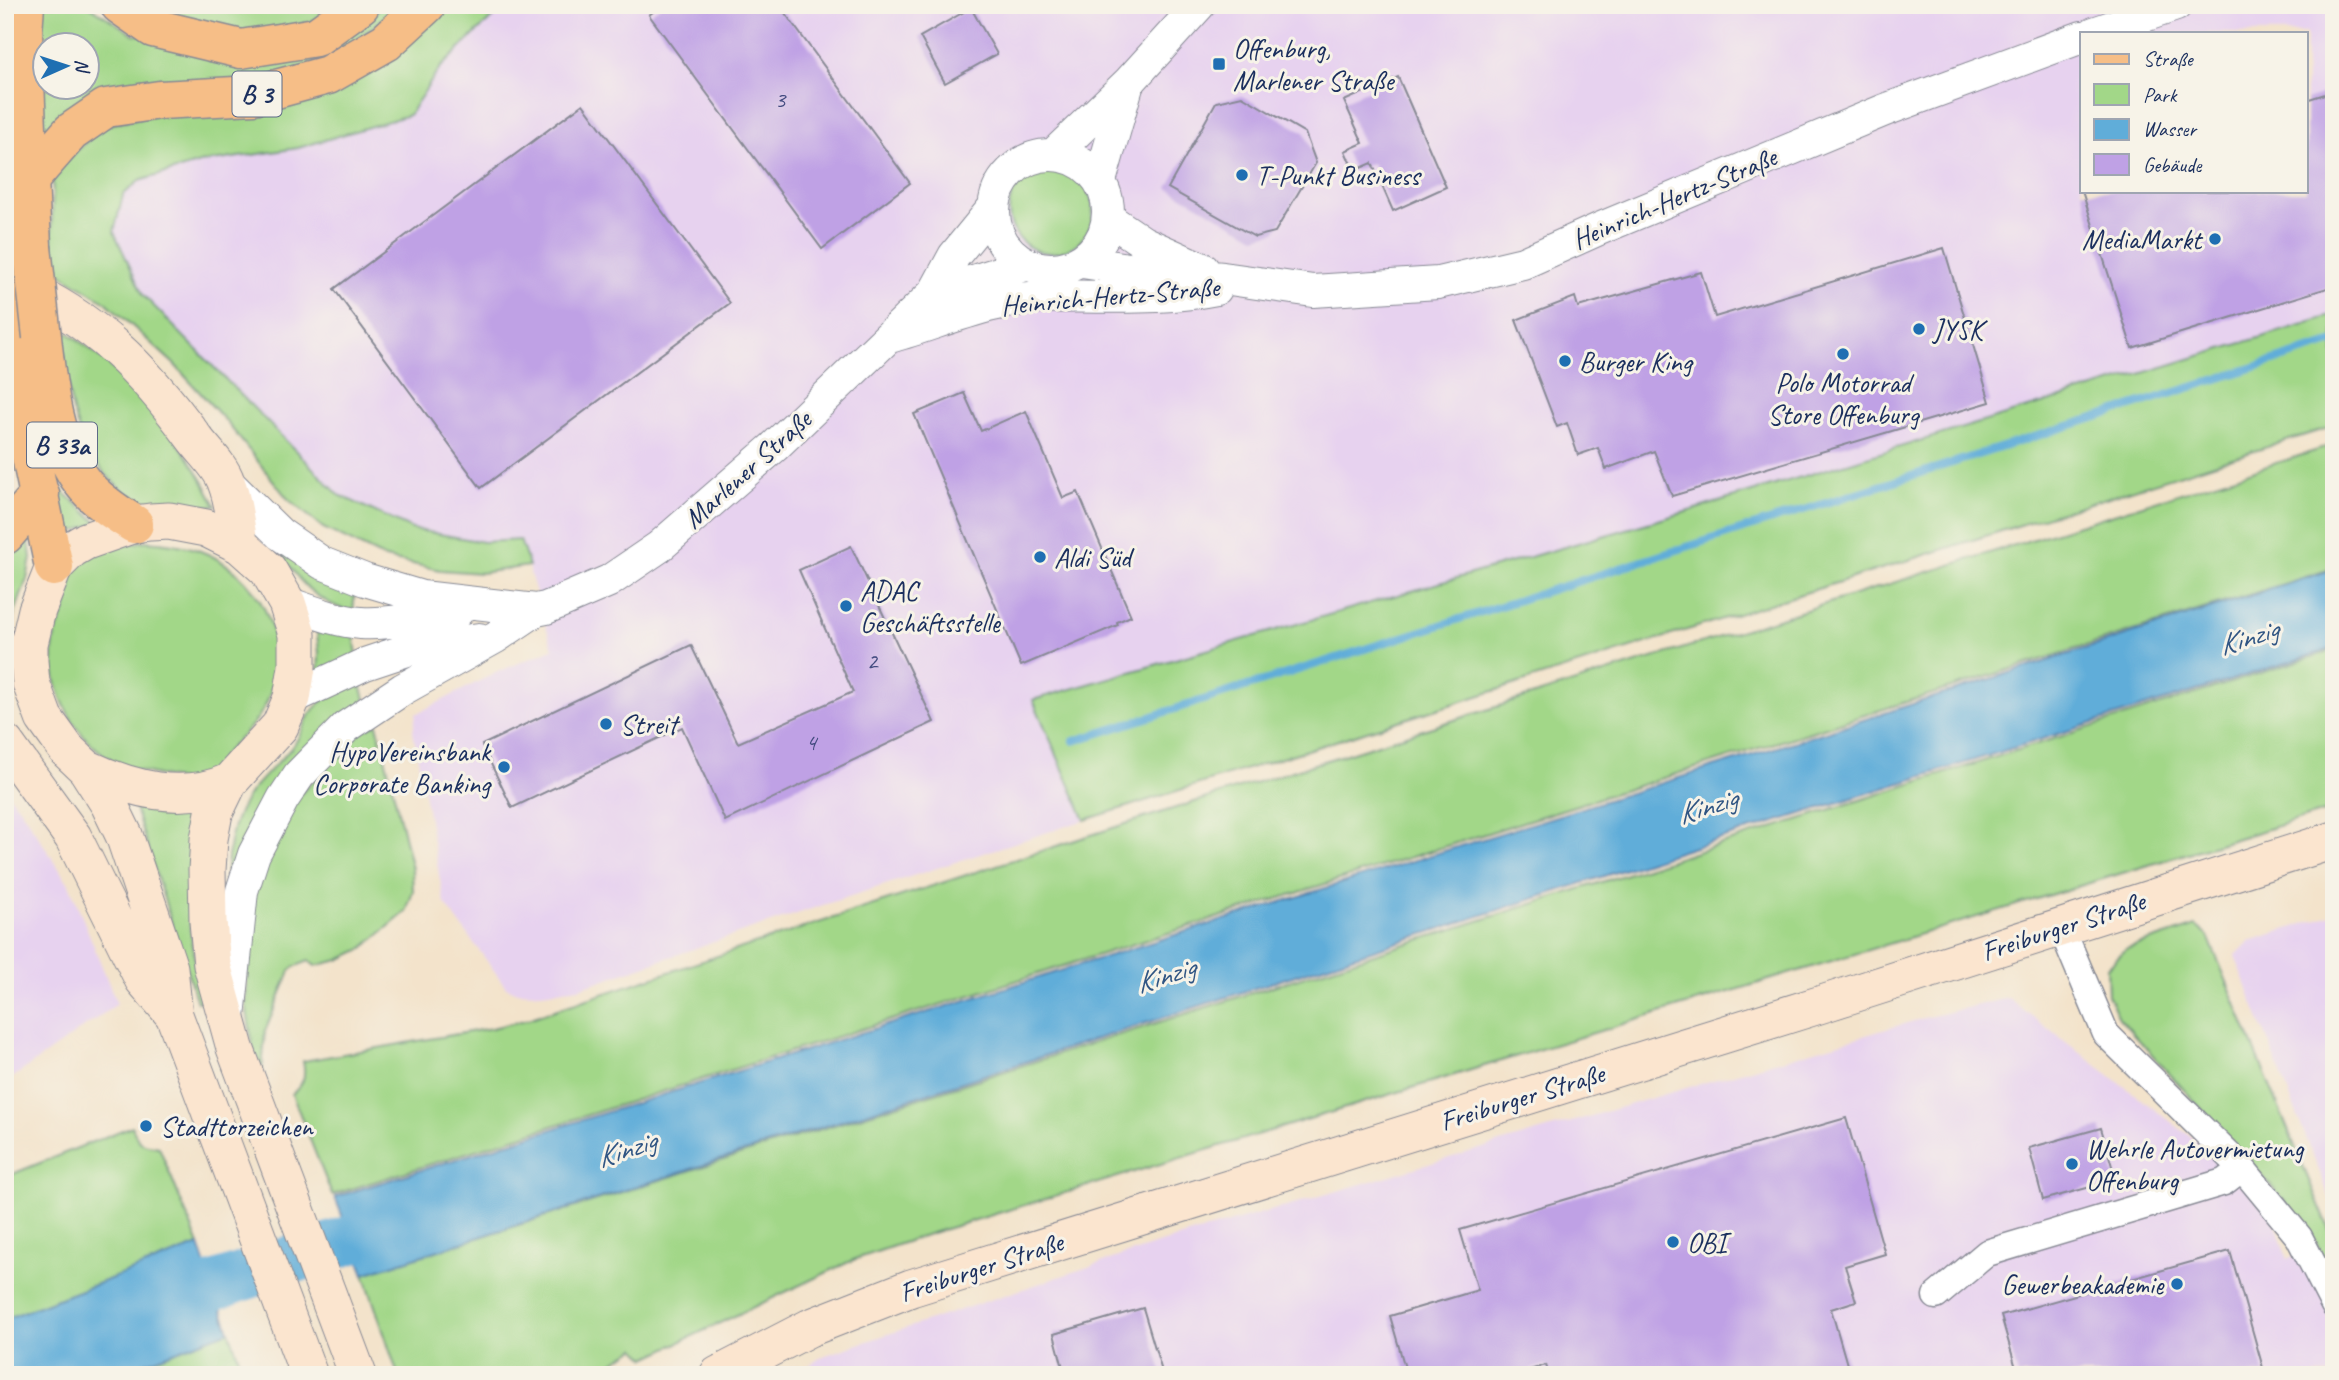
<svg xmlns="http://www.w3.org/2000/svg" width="2339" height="1380" viewBox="0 0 2339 1380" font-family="Caveat,sans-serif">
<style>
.built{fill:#e7d2ef;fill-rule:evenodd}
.green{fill:#a2d788;stroke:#5e8373;stroke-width:2;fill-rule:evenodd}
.water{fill:#60add9;stroke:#3e6e9c;stroke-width:2}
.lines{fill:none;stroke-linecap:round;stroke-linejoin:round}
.stream{stroke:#60add9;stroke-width:8}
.river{stroke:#60add9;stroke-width:49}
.building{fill:#bfa1e5}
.minor-casing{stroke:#878994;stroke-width:29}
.tertiary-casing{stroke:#878994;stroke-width:34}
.secondary-casing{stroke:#878994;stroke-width:39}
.primary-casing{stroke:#878994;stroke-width:41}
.trunk-casing{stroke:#878994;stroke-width:41}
.minor{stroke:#fff;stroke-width:26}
.tertiary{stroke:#fff;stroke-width:32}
.secondary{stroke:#fbe5cf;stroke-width:37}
.primary{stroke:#f6be87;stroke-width:38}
.trunk{stroke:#f6be87;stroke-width:38}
.trunk-bridge-casing{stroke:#878994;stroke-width:41;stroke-linecap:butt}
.trunk-bridge{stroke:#f6be87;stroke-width:38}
.poi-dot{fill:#1f6fb2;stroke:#f7f3e8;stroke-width:2.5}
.labels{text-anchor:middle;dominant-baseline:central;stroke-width:6;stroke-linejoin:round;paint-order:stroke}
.number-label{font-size:24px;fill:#444c80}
.shield{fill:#f7f3e8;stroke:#5d6a87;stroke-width:2}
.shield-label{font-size:26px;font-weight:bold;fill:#1b2f5e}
.poi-label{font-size:28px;fill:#1b2f5e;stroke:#f7f3e8;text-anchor:start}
.street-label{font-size:28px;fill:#1b2f5e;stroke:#f7f3e8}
.water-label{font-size:30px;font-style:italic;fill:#305583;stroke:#f7f3e8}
</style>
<rect width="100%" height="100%" fill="#f7f3e8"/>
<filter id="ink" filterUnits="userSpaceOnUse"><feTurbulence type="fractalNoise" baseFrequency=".0143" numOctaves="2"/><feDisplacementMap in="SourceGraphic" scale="14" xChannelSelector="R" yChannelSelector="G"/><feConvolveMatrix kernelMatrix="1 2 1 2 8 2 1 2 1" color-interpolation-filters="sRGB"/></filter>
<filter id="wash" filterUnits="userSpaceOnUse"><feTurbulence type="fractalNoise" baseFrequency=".00686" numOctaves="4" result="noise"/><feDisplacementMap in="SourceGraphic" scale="28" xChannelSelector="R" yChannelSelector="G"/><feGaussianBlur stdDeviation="1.57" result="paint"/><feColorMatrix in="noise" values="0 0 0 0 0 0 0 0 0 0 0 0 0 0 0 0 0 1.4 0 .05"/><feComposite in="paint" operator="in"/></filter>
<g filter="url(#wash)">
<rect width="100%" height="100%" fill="#f3e3cb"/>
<!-- built -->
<path class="built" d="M505 5H2334V315L1686 512 1034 701 1085 820 817 907 579 988 541 993 517 992 506 987 444 902 413 731 416 714 495 673 553 649 520 540 483 542 412 529 339 495 143 295 114 232 123 194 139 181 200 163 298 148 409 115 440 68ZM2082 33H2306V191H2082Z
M5 790 21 810 69 884 117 1004 5 1083Z
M2334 914V1209L2235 956 2250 941Z
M2008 998 2266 1194 2287 1259 2334 1236V1375H795L823 1356 1154 1245 1924 1018Z"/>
<!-- green -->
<path class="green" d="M39 5H88L134 35 359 28 383 5H400L350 45 311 66 39 143ZM46 46H88V88H46Z
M154 5H339L315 21 245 35 167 15Z
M449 5H505L440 68 409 115 298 148 200 163 139 181 123 195 114 232 143 295 339 495 412 529 483 542 520 540 529 566 481 573 440 570 385 558 323 528 288 499 224 419 174 364 106 302 51 268 53 173 103 126 385 63Z
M1009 211a42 42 0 1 1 84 0a42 42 0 1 1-84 0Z
M2334 315V426L1085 820 1033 700 1686 512Z
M62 329C125 369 184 440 216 506 194 505 168 506 146 501 129 497 114 484 103 471 68 430 67 380 62 329Z
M5 418C12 446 16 475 5 503Z
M2334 445V568L332 1195 292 1094C304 1084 306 1076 303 1061L492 1028 525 1020C1124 819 1730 635 2334 445Z
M58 487 98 523 65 535 57 489Z
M28 532 31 558 27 579 13 618 9 646 5 644V554Z
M271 538 355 589 353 613C306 597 297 578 271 538Z
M145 541C163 542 181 544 198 550 259 572 292 638 268 699 260 720 244 734 229 749 216 761 215 778 197 784 176 778 135 772 118 763 75 741 47 689 54 641 56 630 60 622 65 611 71 596 72 579 73 563L95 551Z
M316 623 354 634 357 655 318 674 319 653Z
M2334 650V809L929 1234 853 1260 646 1358 636 1348 593 1375H398L364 1274Z
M360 681 365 699 232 888 226 891C227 854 229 819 253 789 265 774 280 761 293 746 301 736 304 723 311 713 322 697 343 689 360 681Z
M377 724 412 869 413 891 406 912 362 949 339 960 315 966 309 961 296 966 290 971 265 1031 262 1072 253 1048 246 1005 251 891 296 798 363 730Z
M131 796 197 809C193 839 188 868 188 897 189 932 195 966 202 1001L197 1002Z
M2196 926 2208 936 2334 1241V1278L2307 1226 2119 1018 2108 995 2107 968 2126 949Z
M132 1126C138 1144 140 1144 159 1147L199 1245 5 1319V1177Z
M229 1331 245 1375H113Z"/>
<!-- water -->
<path class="water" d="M2334 569V648L1679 852 364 1274 335 1197 1819 734Z
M199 1245 229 1331 113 1375H5V1319Z"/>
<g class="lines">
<!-- stream -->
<path class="stream" d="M1074 741 2334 342"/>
<!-- river -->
<path class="river" d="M151 1308 414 1218"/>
</g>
<g id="blocks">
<!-- building -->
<path class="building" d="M662 5H779L910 183 822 249 649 15Z
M971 8 997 54 945 83 920 37Z
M1398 77 1446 187 1393 211 1372 163 1354 171 1345 151 1363 143 1344 101Z
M2334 91V286L2132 348 2082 191H2306V100Z
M1242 96 1305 133 1316 163 1275 232 1255 237 1168 188 1216 102Z
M583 104 730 303 481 488 334 289Z
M1944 248 1990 402 1672 496 1654 451 1606 469 1598 448 1578 455 1567 423 1557 427 1516 320 1575 297 1578 307 1701 272 1715 317Z
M964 393 981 431 1026 411 1063 498 1078 492 1131 616 1117 622 1118 625 1021 666 914 414Z
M851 546 934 722 725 821 682 727 512 808 482 745 691 645 738 743 853 692 799 570Z
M1846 1118 1885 1254 1845 1266 1856 1301 1831 1309 1850 1375H1549L1546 1365 1513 1375H1407L1390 1316 1478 1290 1460 1230Z
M2101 1128 2116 1180 2043 1200 2029 1148Z
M2230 1251 2265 1375H2018L2001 1316Z
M1143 1308 1163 1375H1065L1054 1334Z"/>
</g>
</g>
<g filter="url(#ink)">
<use href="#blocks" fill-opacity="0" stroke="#878994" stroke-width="2"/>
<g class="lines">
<defs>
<path id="minor" d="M2061 927 2106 1034 2242 1168 2299 1237 2334 1305
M1936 1296 1987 1253 2224 1182 2242 1168"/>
<path id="tertiary" d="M2094 33 2176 5
M994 212a57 57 0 1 1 114 0a57 57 0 1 1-114 0Z
M1053 155 1129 82 1199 5
M1100 181 1128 83
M1109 219 1143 242 1203 269
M1082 262 1136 270 1223 278 1313 291 1438 283 1523 263 1599 229 1885 110 2082 37
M934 293C965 285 995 273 1026 265
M893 336C942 322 992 299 1044 297 1104 295 1157 301 1216 289
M226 481 280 534 322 563 365 580 422 597 536 610 546 608 609 581 659 547 774 447 934 293 954 256 994 207
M287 603C311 611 336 621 361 623 388 625 431 616 458 611
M292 698 365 664 413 648 479 639
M229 1017 242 891 254 854 283 799 299 775 346 727 403 689 496 637 536 610"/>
<path id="secondary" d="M15 284C96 320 143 368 195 439 205 452 221 467 226 482 234 501 235 525 240 545
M5 743 73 837 143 979 174 1015
M86 768C131 789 181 803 229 782
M309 1375 174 1015 169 968 124 835 109 804 86 768 67 750 44 718 31 683 29 661V644L37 610 54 567 72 549 86 541 134 524 150 522 169 521 206 528 240 545 268 570 287 603 297 634V667L292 698 280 726 229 782 214 813 209 839 207 870 208 921 212 965 235 1048 358 1375
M718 1375 809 1328 911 1288 1819 1005 2334 840"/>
<path id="primary" d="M29 180 71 132 106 108 160 100 254 95 328 75 386 42 426 5"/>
<path id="trunk" d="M25 5 23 33 32 247
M120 5 153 28 241 49 316 37 360 5
M5 288 19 399 54 567
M42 337C47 384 53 445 83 483 96 500 116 513 134 524
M5 535 40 494"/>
</defs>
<!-- minor casing -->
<use href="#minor" class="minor-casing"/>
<!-- tertiary casing -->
<use href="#tertiary" class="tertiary-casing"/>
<!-- secondary casing -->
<use href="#secondary" class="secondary-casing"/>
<!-- primary casing -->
<use href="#primary" class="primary-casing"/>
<!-- trunk casing -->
<use href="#trunk" class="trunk-casing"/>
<!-- minor -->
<use href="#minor" class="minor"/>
<!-- tertiary -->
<use href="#tertiary" class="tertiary"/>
<!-- secondary -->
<use href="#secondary" class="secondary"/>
<!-- primary -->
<use href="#primary" class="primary"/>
<!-- trunk -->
<use href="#trunk" class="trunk"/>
<defs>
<path id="trunk-bridge" d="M32 247 42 337"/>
</defs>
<!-- trunk-bridge casing -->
<use href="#trunk-bridge" class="trunk-bridge-casing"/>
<!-- trunk-bridge -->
<use href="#trunk-bridge" class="trunk-bridge"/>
</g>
</g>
<!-- markers -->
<g class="poi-dot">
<rect x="1212" y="57" width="14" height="14" rx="3.5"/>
<circle cx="1242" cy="175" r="7"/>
<circle cx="2215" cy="239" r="7"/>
<circle cx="1919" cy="329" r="7"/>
<circle cx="1843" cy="354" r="7"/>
<circle cx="1565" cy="361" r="7"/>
<circle cx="1040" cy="557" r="7"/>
<circle cx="846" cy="606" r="7"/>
<circle cx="606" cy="724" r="7"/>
<circle cx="504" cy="767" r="7"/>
<circle cx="146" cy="1126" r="7"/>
<circle cx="2072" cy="1164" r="7"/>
<circle cx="1673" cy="1242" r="7"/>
<circle cx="2177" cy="1284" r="7"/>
</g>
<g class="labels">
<!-- number labels -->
<g class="number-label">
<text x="780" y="99">3</text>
<text x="872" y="661">2</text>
<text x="811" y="742">4</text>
</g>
<!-- shield labels -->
<g class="shield">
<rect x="232.5" y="71.5" width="49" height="45" rx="5"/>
<rect x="27" y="422.5" width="70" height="45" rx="5"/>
</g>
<g class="shield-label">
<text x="257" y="94">B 3</text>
<text x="62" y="445">B 33a</text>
</g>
<!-- poi labels -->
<g class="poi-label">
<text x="1233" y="48">Offenburg,<tspan x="1233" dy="32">Marlener Straße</tspan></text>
<text x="1256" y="175">T-Punkt Business</text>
<text x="2201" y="239" text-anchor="end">MediaMarkt</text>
<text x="1933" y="329">JYSK</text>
<text x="1579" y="361">Burger King</text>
<text x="1843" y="382" text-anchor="middle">Polo Motorrad<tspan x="1843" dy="32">Store Offenburg</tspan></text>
<text x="1054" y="557">Aldi Süd</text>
<text x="860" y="590">ADAC<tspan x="860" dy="32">Geschäftsstelle</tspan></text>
<text x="620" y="724">Streit</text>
<text x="490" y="751" text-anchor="end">HypoVereinsbank<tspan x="490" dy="32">Corporate Banking</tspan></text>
<text x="160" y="1126">Stadttorzeichen</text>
<text x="2086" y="1148">Wehrle Autovermietung<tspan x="2086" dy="32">Offenburg</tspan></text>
<text x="1687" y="1242">OBI</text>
<text x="2163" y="1284" text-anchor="end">Gewerbeakademie</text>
</g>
<!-- street labels -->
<g class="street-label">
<text transform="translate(1674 198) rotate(-23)">Heinrich-Hertz-Straße</text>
<text transform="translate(1110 296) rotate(-5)">Heinrich-Hertz-Straße</text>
<text transform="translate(747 469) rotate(-42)">Marlener Straße</text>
<text transform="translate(2063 926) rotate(-18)">Freiburger Straße</text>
<text transform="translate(1522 1097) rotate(-17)">Freiburger Straße</text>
<text transform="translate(981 1267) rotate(-18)">Freiburger Straße</text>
</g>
<!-- water labels -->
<g class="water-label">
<text transform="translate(2248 637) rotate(-17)">Kinzig</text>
<text transform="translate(1707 806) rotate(-17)">Kinzig</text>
<text transform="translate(1165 975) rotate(-17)">Kinzig</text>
<text transform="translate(626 1149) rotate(-18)">Kinzig</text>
</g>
</g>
<!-- margin -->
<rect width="2339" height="1380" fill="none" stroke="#f7f3e8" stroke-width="28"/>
<!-- legend -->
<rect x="2080" y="32" width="228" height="161" fill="#f7f3e8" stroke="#9fa5b1" stroke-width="2"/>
<rect x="2094" y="54" width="35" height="10" fill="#f6be87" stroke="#9fa5b1" stroke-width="2"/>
<text x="2143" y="66" font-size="21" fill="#1b2f5e">Straße</text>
<rect x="2094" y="84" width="35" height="21" fill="#a2d788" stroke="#9fa5b1" stroke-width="2"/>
<text x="2143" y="102" font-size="21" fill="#1b2f5e">Park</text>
<rect x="2094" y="119" width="35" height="21" fill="#60add9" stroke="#9fa5b1" stroke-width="2"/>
<text x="2143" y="136" font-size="21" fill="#1b2f5e">Wasser</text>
<rect x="2094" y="154" width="35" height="21" fill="#bfa1e5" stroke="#9fa5b1" stroke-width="2"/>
<text x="2143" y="172" font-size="21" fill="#1b2f5e">Gebäude</text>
<!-- north arrow -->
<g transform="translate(66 66) rotate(87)"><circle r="33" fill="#f7f3e8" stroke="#9fa5b1" stroke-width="2"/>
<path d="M0-5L12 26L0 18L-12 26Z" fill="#1f6fb2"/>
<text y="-10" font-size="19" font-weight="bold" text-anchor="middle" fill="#1b2f5e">N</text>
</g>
</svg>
